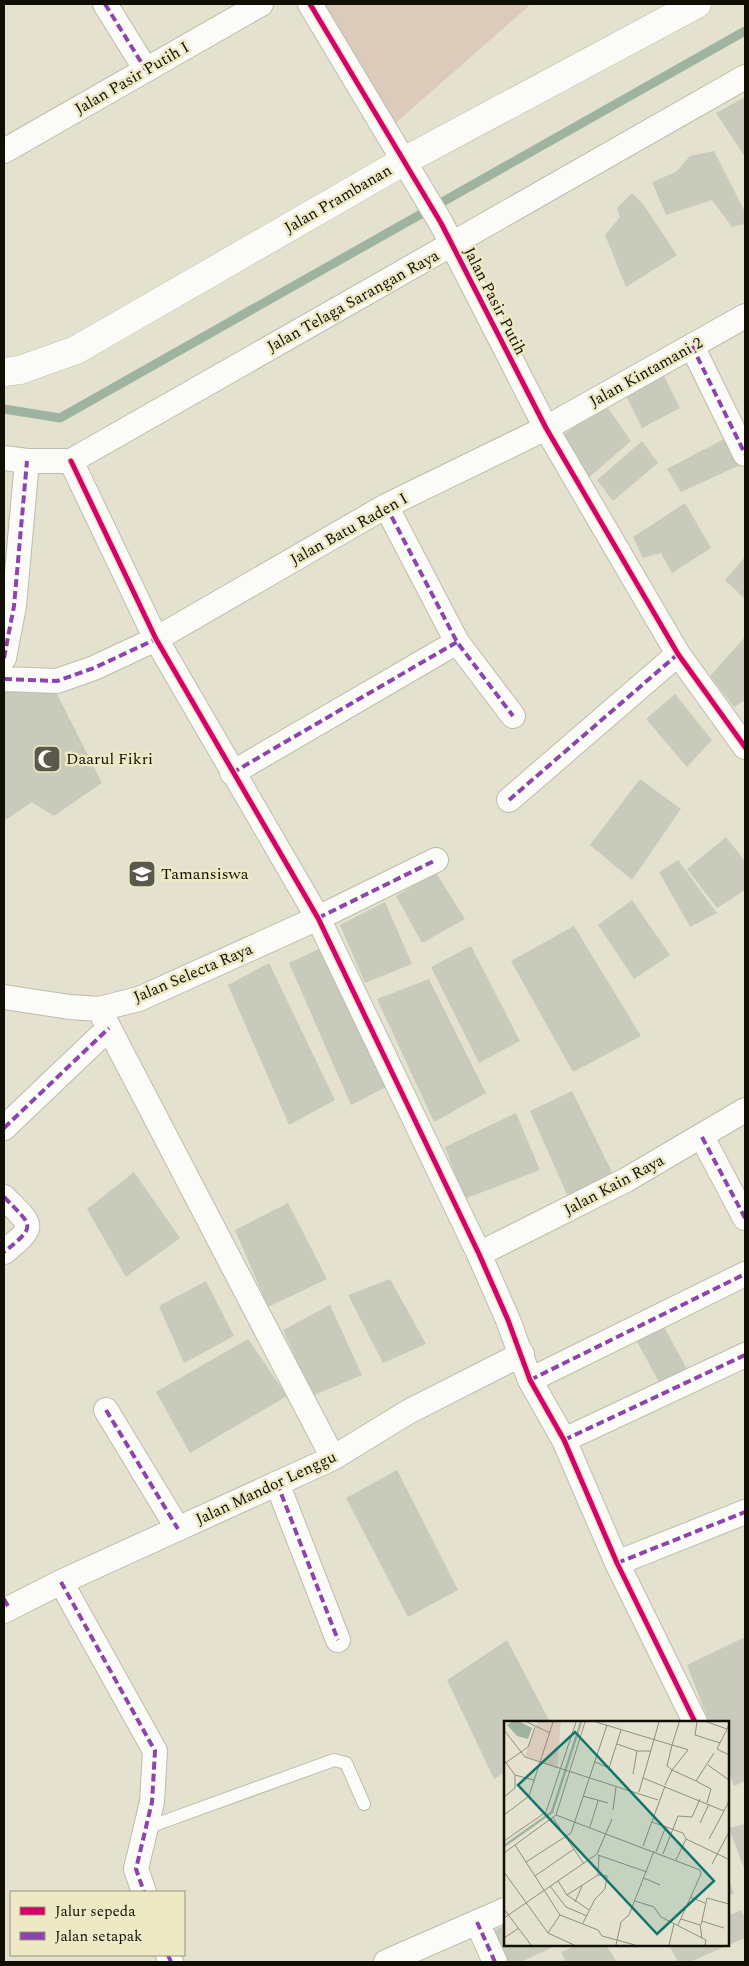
<svg xmlns="http://www.w3.org/2000/svg" width="749" height="1966" viewBox="0 0 749 1966" font-family="Spectral,serif">
<style>
.green{fill:#dccaba}
.lines{fill:none;stroke-linecap:round;stroke-linejoin:round}
.stream{stroke:#9fb4a0;stroke-width:9}
.building{fill:#c8cabb}
.service-casing{stroke:#bebcac;stroke-width:14}
.minor-casing{stroke:#bebcac;stroke-width:26}
.tertiary-casing{stroke:#bebcac;stroke-width:29}
.service{stroke:#fbfbf8;stroke-width:12}
.minor{stroke:#fbfbf8;stroke-width:24}
.tertiary{stroke:#fbfbf8;stroke-width:28}
.quiet{stroke:#8e44ad;stroke-width:4;stroke-dasharray:8 4;stroke-linecap:butt}
.cycleway-casing{stroke:#ede9c5;stroke-width:8}
.cycleway{stroke:#d6006c;stroke-width:5}
.labels{text-anchor:middle;dominant-baseline:central;stroke-width:5;stroke-linejoin:round;paint-order:stroke}
.street-label{font-size:16px;fill:#110f04;stroke:#ede9c5}
.poi-label{font-size:16px;fill:#110f04;stroke:#ede9c5;text-anchor:start}
.inset-river{fill:none;stroke:#9fb4a0;stroke-width:2.5}
.inset-road{fill:none;stroke:#908e7d;stroke-width:1}
.view{fill:#0f766e;fill-opacity:0.15;stroke:#0f766e;stroke-width:2.5}
.inset-edge{fill:none;stroke:#110f04;stroke-width:2.5}
</style>
<rect width="100%" height="100%" fill="#e4e2ce"/>
<!-- green -->
<path class="green" d="M319 4H531L383 134Z"/>
<g class="lines">
<!-- stream -->
<path class="stream" d="M4 409 60 418 745 31"/>
</g>
<!-- building -->
<path class="building" d="M745 97V157L716 113Z
M714 151 745 212V224L732 227 712 200 666 215 652 182 676 172 690 156Z
M632 193 643 204 677 255 626 287 605 235 620 217 617 208Z
M664 376 680 408 642 428 624 392Z
M606 405 631 441 587 479 560 437Z
M724 439 742 464 681 492 667 469Z
M642 441 658 463 613 501 597 480Z
M685 503 711 548 672 573 661 553 643 558 633 537Z
M745 557V599L725 580Z
M745 637V700L734 707 710 676Z
M4 685 57 694 102 783 54 816 32 802 4 821Z
M675 694 712 740 687 767 646 719Z
M640 779 681 809 632 880 590 845Z
M726 837 745 861V890L717 908 687 869Z
M678 860 717 913 690 927 659 872Z
M436 873 465 919 422 943 396 896Z
M632 900 670 955 634 979 598 925Z
M385 902 412 964 365 983 340 925Z
M574 926 641 1036 573 1072 511 961Z
M471 946 520 1041 479 1063 431 967Z
M323 947 388 1086 351 1105 289 963Z
M269 963 335 1100 289 1125 228 985Z
M429 979 486 1093 434 1122 377 999Z
M572 1091 615 1178 569 1199 530 1111Z
M516 1113 540 1170 464 1199 445 1147Z
M134 1172 180 1238 126 1277 87 1209Z
M288 1203 327 1279 268 1307 235 1230Z
M390 1279 426 1344 383 1363 348 1295Z
M206 1281 234 1336 184 1363 159 1306Z
M330 1305 362 1375 312 1396 283 1330Z
M663 1325 687 1369 660 1384 636 1340Z
M248 1339 287 1396 190 1453 156 1392Z
M397 1470 458 1590 408 1617 346 1498Z
M745 1637V1781L734 1786 728 1771V1722H709L687 1665Z
M507 1640 550 1722H505V1772L494 1779 447 1680Z
M745 1824V1871L729 1828Z
M728 1878 734 1893 728 1896Z
M741 1910 745 1918V1938L690 1962H678L669 1945H728V1916Z
M505 1925V1945H557L521 1962H502L489 1933Z
M578 1945H606L617 1962H566L561 1952Z"/>
<g class="lines">
<defs>
<path id="service" d="M146 1828 334 1760 346 1763 364 1804"/>
<path id="minor" d="M105 4 146 70
M310 4 441 223 546 428 678 654 745 747
M4 151 261 4
M692 346 745 454
M4 458 27 461H71L745 77
M71 461 156 639 318 918 479 1254 508 1320 530 1380 564 1440 617 1563 695 1722
M386 506 457 642 513 716
M4 658 14 606 27 461
M4 679 57 681 94 668 156 639 386 506 546 428 745 316
M232 773 457 642
M509 800 678 654
M4 997 70 1007 99 1009 139 999 318 918 436 860
M99 1009 333 1458
M4 1128 109 1028
M702 1137 745 1218
M4 1197C32 1226 38 1225 4 1252
M479 1254 626 1180 745 1110
M530 1380 745 1274
M106 1410 178 1529
M564 1440 745 1355
M277 1483 338 1640
M617 1563 745 1512
M61 1582 155 1751 152 1802 136 1869 144 1892
M4 1611 61 1582 333 1458 408 1412 522 1354
M477 1922 495 1962
M168 1955 171 1962
M386 1962 505 1910"/>
<path id="tertiary" d="M4 372 20 370 76 350 404 161 697 4"/>
</defs>
<!-- service casing -->
<use href="#service" class="service-casing"/>
<!-- minor casing -->
<use href="#minor" class="minor-casing"/>
<!-- tertiary casing -->
<use href="#tertiary" class="tertiary-casing"/>
<!-- service -->
<use href="#service" class="service"/>
<!-- minor -->
<use href="#minor" class="minor"/>
<!-- tertiary -->
<use href="#tertiary" class="tertiary"/>
<!-- quiet -->
<path class="quiet" d="M105 4 146 70
M692 346 745 454
M386 506 457 642 513 716
M4 658 14 606 27 461
M4 679 57 681 94 668 156 639
M232 773 457 642
M509 800 678 654
M318 918 436 860
M4 1128 109 1028
M702 1137 745 1218
M4 1197C32 1226 38 1225 4 1252
M530 1380 745 1274
M106 1410 178 1529
M564 1440 745 1355
M277 1483 338 1640
M617 1563 745 1512
M61 1582 155 1751 152 1802 136 1869 144 1892
M4 1599 9 1608
M477 1922 495 1962
M168 1955 171 1962"/>
<defs>
<path id="cycleway" d="M310 4 441 223 546 428 678 654 745 747
M71 461 156 639 318 918 479 1254 508 1320 530 1380 564 1440 617 1563 695 1722"/>
</defs>
<!-- cycleway casing -->
<use href="#cycleway" class="cycleway-casing"/>
<!-- cycleway -->
<use href="#cycleway" class="cycleway"/>
</g>
<!-- icons -->
<defs>
<symbol id="mosque-square" viewBox="-11 -11 22 22"><rect x="-9" y="-9" width="18" height="18" rx="4" fill="#5b594b" stroke="#ede9c5"/><path d="M3.5-4.9A6 6 0 1 0 3.5 4.9A5 5 0 1 1 3.5-4.9Z" fill="#fff"/></symbol>
<symbol id="school-square" viewBox="-11 -11 22 22"><rect x="-9" y="-9" width="18" height="18" rx="4" fill="#5b594b" stroke="#ede9c5"/><path d="M0-5L7-2L0 1L-7-2ZM-4 1L0 2.5L4 1V4Q0 6-4 4Z" fill="#fff"/></symbol>
</defs>
<g fill-rule="evenodd">
<use href="#mosque-square" x="31" y="743" width="32" height="32"/>
<use href="#school-square" x="126" y="858" width="32" height="32"/>
</g>
<g class="labels">
<!-- street labels -->
<g class="street-label">
<text transform="translate(132 78) rotate(-30)">Jalan Pasir Putih I</text>
<text transform="translate(338 199) rotate(-30)">Jalan Prambanan</text>
<text transform="translate(353 301) rotate(-29)">Jalan Telaga Sarangan Raya</text>
<text transform="translate(495 301) rotate(63)">Jalan Pasir Putih</text>
<text transform="translate(646 372) rotate(-29)">Jalan Kintamani 2</text>
<text transform="translate(349 529) rotate(-29)">Jalan Batu Raden I</text>
<text transform="translate(193 973) rotate(-23)">Jalan Selecta Raya</text>
<text transform="translate(614 1185) rotate(-28)">Jalan Kain Raya</text>
<text transform="translate(266 1488) rotate(-25)">Jalan Mandor Lenggu</text>
</g>
<!-- poi labels -->
<g class="poi-label">
<text x="66" y="759">Daarul Fikri</text>
<text x="161" y="874">Tamansiswa</text>
</g>
</g>
<!-- overview -->
<g transform="translate(504 1721)">
<rect width="225" height="225" fill="#e4e2ce"/>
<path d="M34 1H57L53 47 21 35Z" fill="#dccaba"/>
<path d="M8 1H16L28 7 24 18 13 15 3 4Z" fill="#9fb4a0"/>
<path class="inset-river" d="M0 125 48 91 77 1"/>
<path class="inset-road" d="M23 1 46 12M92 1 168 24 182 28 184 29 168 49 163 45 168 24 175 2V1M193 1 191 14 216 22M203 1 223 8M225 4 213 28 225 34M0 9 21 36 154 79M113 23 133 30H147M0 39 11 54 30 59M91 41 105 47 117 9M0 43 24 26 31 6M204 44 225 59M129 53 133 30M139 57 220 90 225 80M192 60 207 68 203 82M161 64 168 49 192 60 210 32M135 71 155 1M79 75 104 82M0 76 11 67V54M109 89 112 66M0 94 25 75 49 1M52 94 196 149 197 153 174 204M49 97 80 143M148 101 179 112 182 118 224 138M196 102 205 83M86 106 94 80M205 118 220 90M0 120 42 91 72 1M11 124 56 194 94 209 98 215 131 224M139 125 161 65M152 131 162 105M0 132 52 94 81 1M159 133 174 95 188 96 196 78M94 134 143 151M172 139 182 118M22 141 67 112 103 4M208 143 225 111M0 151 44 212 70 224M31 155 70 128M140 157 156 164M54 160 63 174 94 154 95 134M46 165 62 186 83 195M63 174 85 189M186 176 201 182M131 180 150 186 157 196 202 219 201 224M71 181 78 165M0 188 27 224M0 197 93 133 108 98M177 198 196 204 198 217M198 200 220 207M79 202 91 178 101 168 103 155 94 154M197 204 203 177 225 183M44 212 56 194M0 217 15 207M112 224 117 201 125 194 150 130M165 224 170 203"/>
<path class="view" d="M71 11 210 160 153 213 14 64Z"/>
<rect width="225" height="225" class="inset-edge"/>
</g>
<!-- border -->
<rect width="749" height="1966" fill="none" stroke="#110f04" stroke-width="10"/>
<!-- legend -->
<rect x="10" y="1891" width="175" height="65" fill="#ede9c5" stroke="#959278"/>
<rect x="20" y="1907" width="25" height="8" fill="#d6006c" stroke="#959278"/>
<text x="55" y="1916" font-size="15" fill="#110f04">Jalur sepeda</text>
<rect x="20" y="1932" width="25" height="8" fill="#8e44ad" stroke="#959278"/>
<text x="55" y="1941" font-size="15" fill="#110f04">Jalan setapak</text>
</svg>
